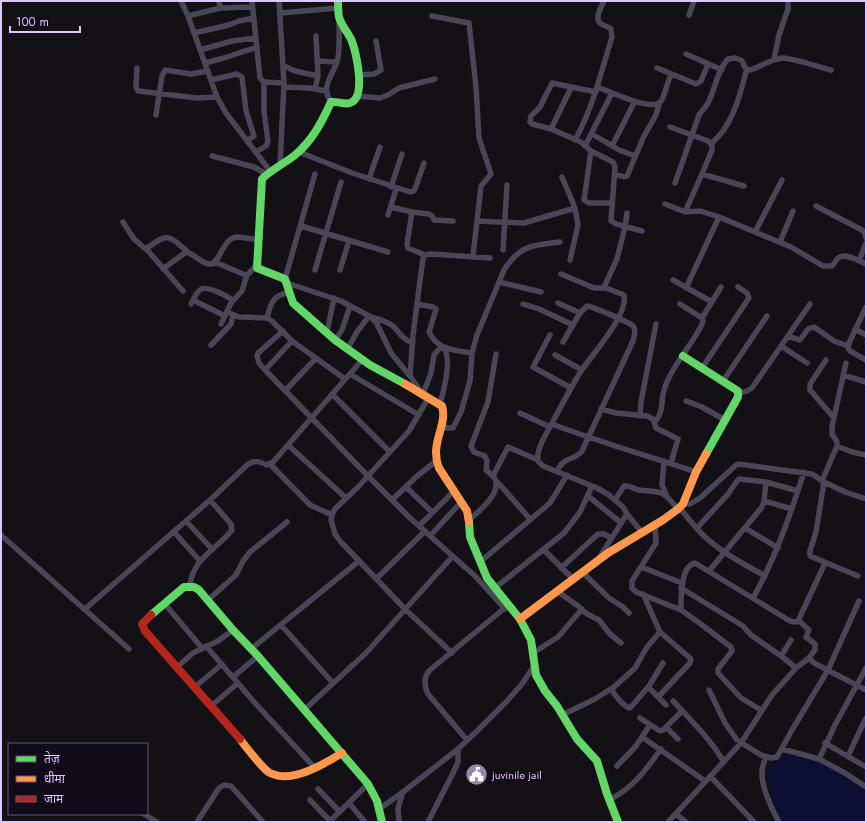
<svg xmlns="http://www.w3.org/2000/svg" width="867" height="823" viewBox="0 0 867 823" font-family="Jost,'Noto Sans Devanagari',sans-serif">
<style>
.water{fill:#0c0f31}
.lines{fill:none;stroke-linecap:round;stroke-linejoin:round}
.street{stroke:#4a4557;stroke-width:5.5}
.fast{stroke:#63d668;stroke-width:8}
.slow{stroke:#ff974d;stroke-width:8}
.jam{stroke:#b3261e;stroke-width:8}
.labels{text-anchor:middle;dominant-baseline:central;stroke-width:4;stroke-linejoin:round;paint-order:stroke}
.poi-label{font-size:11px;fill:#ddc9fb;stroke:#120c1a;text-anchor:start}
</style>
<rect width="100%" height="100%" fill="#131016"/>
<!-- water -->
<path class="water" d="M786 753C814 757 844 771 866 790V822H782C773 807 768 788 768 770 774 762 781 762 786 753Z"/>
<g class="lines">
<!-- street -->
<path class="street" d="M181 1 188 16 217 97 226 113 270 171
M219 1 220 8
M252 1 260 78 264 82 284 83
M279 1 284 83 280 165
M280 13 338 8
M689 15 694 1
M188 16 220 8 252 7
M432 16 469 23 476 87 479 138 491 174 481 186 473 256
M194 33 229 25 239 21 254 18
M200 50 232 41 256 38
M686 54 722 70
M774 59 779 35 788 9V1
M317 61 337 62
M205 63 224 58 257 47
M284 66 295 71 318 76
M137 68 136 87 138 91 197 98 217 97
M657 68 696 84 701 81 708 64
M359 75 374 74 381 70 376 41
M211 80 237 74 242 77 246 111 254 136 247 141
M284 87 309 88 326 91
M597 87C610 91 654 114 662 100L671 74
M315 89 318 76 316 36
M596 92 552 83 540 107 531 116 530 122 532 124 551 129 581 142 591 151 613 162 615 167 611 221 616 224 642 231
M356 96 380 98 388 95 399 88 435 79
M331 102C319 85 335 74 338 58 340 45 339 32 339 20
M156 115 162 76 165 70 191 74 208 71
M670 127 708 141 712 145V150L702 174 685 212
M551 129 571 88
M592 134 619 150 635 156
M575 140C593 108 601 72 612 37L611 29C608 26 603 26 600 23 594 18 602 6 604 1
M712 143C734 124 739 96 747 69
M585 146 612 93
M612 146 635 101
M591 151 584 200 589 203H612
M256 152 266 146 268 142 264 111V82
M299 152 352 173 410 192 414 191 415 189 424 163
M212 156 254 167 266 174
M615 174 624 177 627 176 644 136 656 115 659 104
M702 174 744 186
M562 177 575 208 578 225 570 260
M369 179 380 147
M675 183 699 115C702 110 706 107 708 103 715 90 718 68 728 59L735 58 741 60C744 63 744 69 748 70 754 71 771 58 783 58 797 59 818 67 831 70
M391 187 402 154
M665 204 685 212 700 211 719 217 791 247 823 266H832C834 264 836 260 838 258 845 252 859 261 866 264
M816 206 862 230 865 233 866 238
M391 207 412 212 429 214 432 216 434 220 453 221
M412 212 407 244 408 248 425 255
M388 215 396 189
M477 221 524 223 575 208
M123 222 134 239 149 252 183 291
M301 226 388 252
M755 232 782 180
M780 242 793 211
M146 249C168 232 168 235 188 252
M503 250 507 185
M859 261 866 243
M215 262 245 275 248 274 257 265
M163 269 186 252C196 254 201 265 212 264 216 261 218 258 220 254 232 231 235 237 259 240
M315 270 341 182
M340 270 349 241
M561 274 594 288H606L624 295C629 314 592 355 581 371 570 389 560 408 550 427 545 436 536 450 538 461L543 466 597 488 609 495 623 507 627 514 641 531
M285 279 315 174
M673 280 712 302
M499 282 541 292
M287 283 341 301 371 317 377 324 391 353 410 376 421 392
M604 287 617 259 625 227 627 213
M686 288 719 217
M193 300 225 316
M558 303 580 313
M191 304C193 300 196 293 200 290 206 284 226 296 233 300
M417 304 433 307 436 309 429 332C437 350 455 350 472 353
M523 304 539 309 573 325
M866 307 849 343 848 348 850 351 866 360
M227 312 239 317 267 318 272 321 292 341 345 379
M371 317C379 319 386 321 393 326 400 333 403 340 413 343
M267 318C270 305 273 294 289 293
M702 318 721 287
M221 324 231 303 242 291 247 275
M855 329 866 335
M283 331 258 353 257 356 259 363 265 370 368 476 410 518 475 576 505 609
M327 332 334 298
M550 335 533 367 571 388
M788 336 800 340 808 329 814 327 834 341 848 346
M335 340 342 330 350 306
M211 345 231 324 233 315
M781 346 807 363
M347 350 357 332 369 316
M555 355 582 370
M826 360 810 384V390L834 418
M702 368 749 298 747 293 738 287
M265 370 292 341
M350 374 419 415
M843 375 866 382
M410 376 413 335 423 258 425 255 431 254 490 258
M723 381 767 316
M285 391 316 358
M332 394 390 452
M423 394 431 373 434 355 441 347
M738 394 747 391 752 388 810 304
M429 397 409 431 358 487 335 509 332 515 331 520 335 534 340 541 406 610 452 653
M686 401 702 407 725 420
M440 404C444 390 452 360 444 348
M601 409 616 413 647 416 653 419 656 428 678 439 671 463
M520 413 550 427
M640 416 641 402 656 324
M655 422C665 410 660 400 665 387 673 363 693 345 703 322L702 318 680 304
M552 424C599 442 648 456 696 472
M440 426 448 428H453L461 412 470 381 472 353 477 335 504 270C520 245 533 245 560 242
M288 445 346 498
M837 446 852 452 866 455
M664 461 662 485 666 494
M270 464 310 505 332 515
M557 471C565 455 573 462 582 451L633 341C634 337 637 330 633 326 631 323 591 306 587 306L580 313 563 342
M493 476 508 447 538 460
M496 481 501 486 530 519
M822 481 837 446V442L832 434V427L846 363
M824 482 816 532 810 551V556L858 576
M406 487 432 512
M588 496 620 522
M392 500 416 477 436 461
M615 500 624 486C629 485 634 489 639 490 664 493 661 489 678 509
M764 501 792 509
M683 504H690L700 498 735 466 738 464 812 474 824 482 845 492 866 499
M680 508C687 517 694 526 702 534 720 552 744 564 765 576
M469 520C478 512 502 493 495 479 493 475 489 473 486 470L487 461 485 456 474 452 471 446 488 402 496 354
M186 521 212 549
M655 524 656 543 632 581V588L636 592 681 610 698 622 731 647 732 651 718 669V673L741 698 761 710
M419 526 454 491
M697 528 728 494 737 481 739 479 766 482 798 491
M745 528 778 548
M174 532 200 561
M1 535 129 649
M430 536 461 502
M544 550 573 579
M599 558 627 514
M480 562 550 503 567 475
M641 567 682 583
M561 568 598 534H604L611 538
M709 571 762 507 764 501 766 482
M582 572 609 598 623 607 629 613
M376 579 425 531
M190 586C192 559 217 549 232 530L231 524 210 500
M495 588 564 533 580 512 592 486
M681 588 743 626 751 635 781 656
M557 591 578 606 587 614 599 620 610 634 621 643
M643 594 660 632 691 659 690 663 658 697
M753 598C775 559 790 516 804 472
M208 600 236 575 243 561 250 552 287 522
M164 603 202 648
M85 609 210 500 247 465C254 460 259 461 267 465L273 462 362 360
M681 610C681 599 680 566 695 563L790 621 794 622 799 621
M281 625 333 683
M791 640 781 656 796 668
M206 646 255 703 315 768
M251 649 359 561
M533 653 558 637 582 609
M809 658 814 663 866 690
M177 667 193 653 218 641 233 630
M233 677 258 656
M195 687 222 664
M648 687 666 705
M611 689C616 696 622 706 630 708L649 686 663 663
M709 690 725 723 737 740 761 755 771 758 777 757 792 730 828 670 859 601
M673 701C691 720 710 739 724 762
M211 706 238 683
M304 710 366 653 452 557
M562 715 595 699 614 687 635 668 647 647 660 632
M640 718 660 731 663 730 682 711
M666 727 678 739
M642 737 705 781
M467 740 428 694C424 685 423 677 430 670L507 606
M825 743 866 767
M782 749 819 759 845 773 866 787
M848 756 866 718
M766 757C764 762 762 767 762 772 761 786 772 810 779 822
M819 759 835 725 866 668
M617 766 636 746 650 725
M710 776 754 822
M318 789 340 812
M310 800 331 822
M609 800C634 787 645 771 661 749
M349 803 365 822
M379 809 403 792
M144 814 157 822
M676 814 686 822
M197 822 219 788 224 785 231 786 263 822
M329 822 368 784
M399 822 398 808 403 792 458 749 479 729 507 701 522 684 534 666
M428 822 454 771 458 762V749
M668 822 741 743 772 695 796 668 809 658 815 650V644L806 637 809 630 799 621V619L825 563"/>
<!-- fast -->
<path class="fast" d="M338 1C338 6 338 12 339 17 341 25 347 31 351 39 356 50 367 98 350 103 344 105 337 101 331 102 322 122 312 141 295 155 284 164 272 169 262 179L257 268 285 279 293 303 335 340 370 365 405 384
M683 356 738 391V397L706 454
M469 522 470 537 487 578 520 619 531 640 536 675 545 691 557 706 577 739 597 761 607 794 618 822
M151 615 184 587H194L199 590 233 630 258 656 368 784 377 801 382 822"/>
<!-- slow -->
<path class="slow" d="M405 384 442 406C448 426 429 443 439 468L467 511 469 522
M520 619 608 553 663 520 678 509 683 504 696 472 706 454
M240 739C245 746 264 770 270 773 292 784 324 764 342 753"/>
<!-- jam -->
<path class="jam" d="M151 615 142 624 145 631 240 739"/>
</g>
<!-- icons -->
<defs>
<symbol id="civic-disc" viewBox="-11 -11 22 22"><circle r="9.5" fill="#9688ab" stroke="#120c1a"/><path d="M-.6-6.5H3V-4.5H.6V-3L4-1V1h2V6H-6V1h2V-1L-.6-3ZM-1.2 2.5V6h2.4V2.5Z" fill="#fff"/></symbol>
</defs>
<g fill-rule="evenodd">
<use href="#civic-disc" x="464" y="762" width="25" height="25"/>
</g>
<g class="labels">
<!-- poi labels -->
<g class="poi-label">
<text x="492" y="775">juvinile jail</text>
</g>
</g>
<!-- border -->
<rect width="867" height="823" fill="none" stroke="#ddc9fb" stroke-width="4"/>
<!-- legend -->
<rect x="8" y="743" width="140" height="72" fill="#120c1a" stroke="#635874"/>
<rect x="16" y="756" width="20" height="6" fill="#63d668" stroke="#635874"/>
<text x="44" y="763" font-size="12" fill="#ddc9fb">तेज़</text>
<rect x="16" y="776" width="20" height="6" fill="#ff974d" stroke="#635874"/>
<text x="44" y="783" font-size="12" fill="#ddc9fb">धीमा</text>
<rect x="16" y="796" width="20" height="6" fill="#b3261e" stroke="#635874"/>
<text x="44" y="803" font-size="12" fill="#ddc9fb">जाम</text>
<!-- scale -->
<path d="M10 26v6h70v-6" fill="none" stroke="#ddc9fb" stroke-width="2"/>
<text x="16" y="26" font-size="12" fill="#ddc9fb" stroke="#120c1a" stroke-width="3" paint-order="stroke">100 m</text>
</svg>
